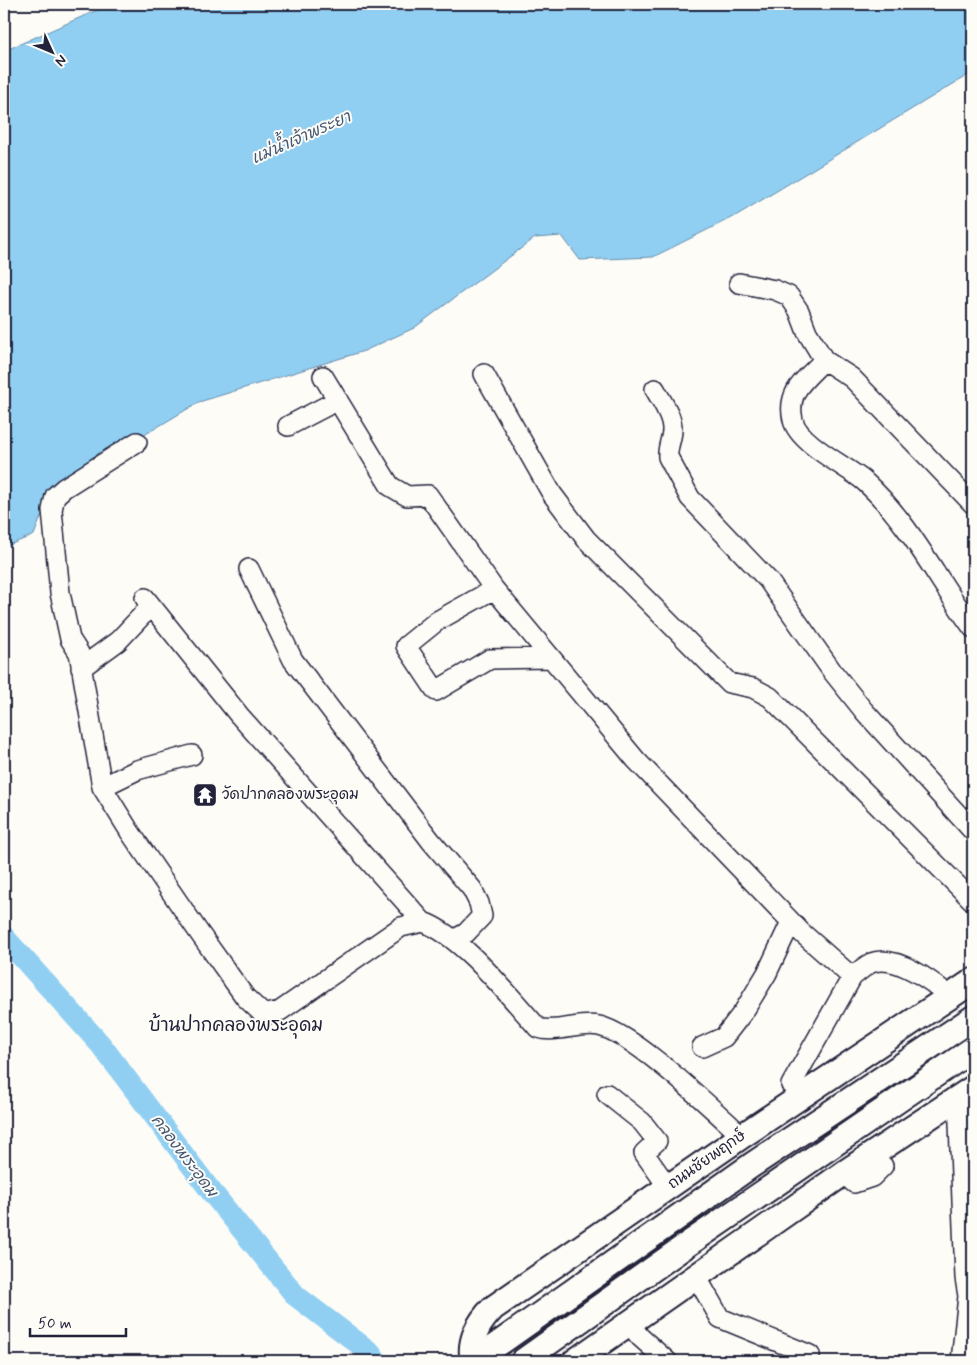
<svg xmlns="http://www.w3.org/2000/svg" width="977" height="1365" viewBox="0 0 977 1365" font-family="Mynerve,'Playpen Sans Thai',sans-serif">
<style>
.water{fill:#91cff2;stroke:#658aa9}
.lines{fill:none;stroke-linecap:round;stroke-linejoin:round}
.river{stroke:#91cff2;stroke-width:22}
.minor-casing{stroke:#22223b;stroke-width:22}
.major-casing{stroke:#22223b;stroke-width:28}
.minor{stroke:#fdfcf7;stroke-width:19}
.major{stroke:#fdfcf7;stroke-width:24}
.labels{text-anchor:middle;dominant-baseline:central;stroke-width:4;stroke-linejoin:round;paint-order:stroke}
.poi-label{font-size:15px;fill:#22223b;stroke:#fdfcf7;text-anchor:start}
.street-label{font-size:15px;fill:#22223b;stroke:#fdfcf7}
.water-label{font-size:16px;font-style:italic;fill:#435672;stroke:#fdfcf7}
.quarter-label{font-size:18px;fill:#22223b;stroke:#fdfcf7}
</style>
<rect width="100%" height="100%" fill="#fdfcf7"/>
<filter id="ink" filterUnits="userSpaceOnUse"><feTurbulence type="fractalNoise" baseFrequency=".02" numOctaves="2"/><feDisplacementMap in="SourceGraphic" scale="10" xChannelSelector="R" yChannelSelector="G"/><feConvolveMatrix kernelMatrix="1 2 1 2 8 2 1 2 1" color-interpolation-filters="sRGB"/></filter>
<g filter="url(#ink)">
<!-- water -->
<path class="water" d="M111 4H973V72L737 215 653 257 580 260 562 236 535 238 414 328 364 351 199 402 51 491 34 535 4 547V51Z"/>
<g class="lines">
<!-- river -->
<path class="river" d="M4 937 101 1045 210 1190 296 1296 371 1353 377 1361"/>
<defs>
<path id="minor" d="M739 283 775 290 789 296 799 311 807 332 824 360 852 378 973 504
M824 360C806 379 786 391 793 420 798 443 846 466 864 481 910 522 937 580 973 628
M484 374 552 494 586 539 729 683 753 688 770 697 973 901
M323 376 390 486 407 496 428 495 494 589 636 760 802 933 852 977C858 972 865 966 871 963 895 953 933 982 949 996
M655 389C661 401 673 416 672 430 672 439 667 447 668 457L690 498 768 580 832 671 864 711 973 831
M288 426 338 400
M137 442 64 488 55 496 52 510 60 593 70 639 79 653 102 787 130 832 200 934 245 997 264 1015 280 1011 401 927 423 922
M249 569 293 660 431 841 472 889 479 903 482 916 466 933 455 939
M494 589 437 621 406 646 436 691 490 659 550 658
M145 598 239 715 423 922C461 935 509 996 538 1028 556 1034 580 1022 599 1026 635 1034 712 1109 742 1136
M81 668 118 641 151 606
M102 787 137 770 192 755
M702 1047 724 1037 744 1011 767 973 791 922
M791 1085 852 977
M607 1094 642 1122 657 1141 644 1153 668 1187
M958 1098 965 1278 968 1296 961 1361
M844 1173 854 1183 872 1177 883 1166
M696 1276 720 1318 810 1355
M628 1322 640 1337 667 1361"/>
<path id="major" d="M473 1361C468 1341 479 1322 493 1308L742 1136 973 981
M474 1361 752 1165 973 1018
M523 1361 688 1244 973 1049
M575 1361 844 1173 973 1088"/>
</defs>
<!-- minor casing -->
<use href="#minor" class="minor-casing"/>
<!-- major casing -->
<use href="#major" class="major-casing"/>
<!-- minor -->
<use href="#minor" class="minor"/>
<!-- major -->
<use href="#major" class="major"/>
</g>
</g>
<!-- icons -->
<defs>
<symbol id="temple-square" viewBox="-11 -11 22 22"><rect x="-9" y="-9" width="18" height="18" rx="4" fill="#22223b" stroke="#fdfcf7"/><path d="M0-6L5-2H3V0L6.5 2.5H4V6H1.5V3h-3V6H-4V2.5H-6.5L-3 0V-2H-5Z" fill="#fff"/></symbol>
</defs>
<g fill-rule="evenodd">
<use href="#temple-square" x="191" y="781" width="28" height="28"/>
</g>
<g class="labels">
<!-- poi labels -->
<g class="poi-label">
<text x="222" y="795">วัดปากคลองพระอุดม</text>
</g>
<!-- street labels -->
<g class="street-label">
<text transform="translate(707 1160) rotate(-35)">ถนนชัยพฤกษ์</text>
</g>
<!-- water labels -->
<g class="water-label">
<text transform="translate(301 138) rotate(-24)">แม่น้ำเจ้าพระยา</text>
<text transform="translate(184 1156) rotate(53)">คลองพระอุดม</text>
</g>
<!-- quarter labels -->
<g class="quarter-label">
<text x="236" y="1026">บ้านปากคลองพระอุดม</text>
</g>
</g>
<!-- margin -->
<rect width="977" height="1365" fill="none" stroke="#fdfcf7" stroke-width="20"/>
<rect x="10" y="10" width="957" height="1345" fill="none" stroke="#22223b" stroke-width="2" filter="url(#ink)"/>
<!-- north arrow -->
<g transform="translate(52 52) rotate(134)" stroke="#fdfcf7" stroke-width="4" paint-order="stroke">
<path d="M0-4L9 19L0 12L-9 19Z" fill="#22223b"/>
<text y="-8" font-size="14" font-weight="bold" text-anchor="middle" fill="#22223b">N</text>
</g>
<!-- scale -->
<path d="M30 1328v8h96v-8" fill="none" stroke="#22223b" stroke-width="2.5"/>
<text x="38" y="1328" font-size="15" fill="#22223b" stroke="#fdfcf7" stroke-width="4" paint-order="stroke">50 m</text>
</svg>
